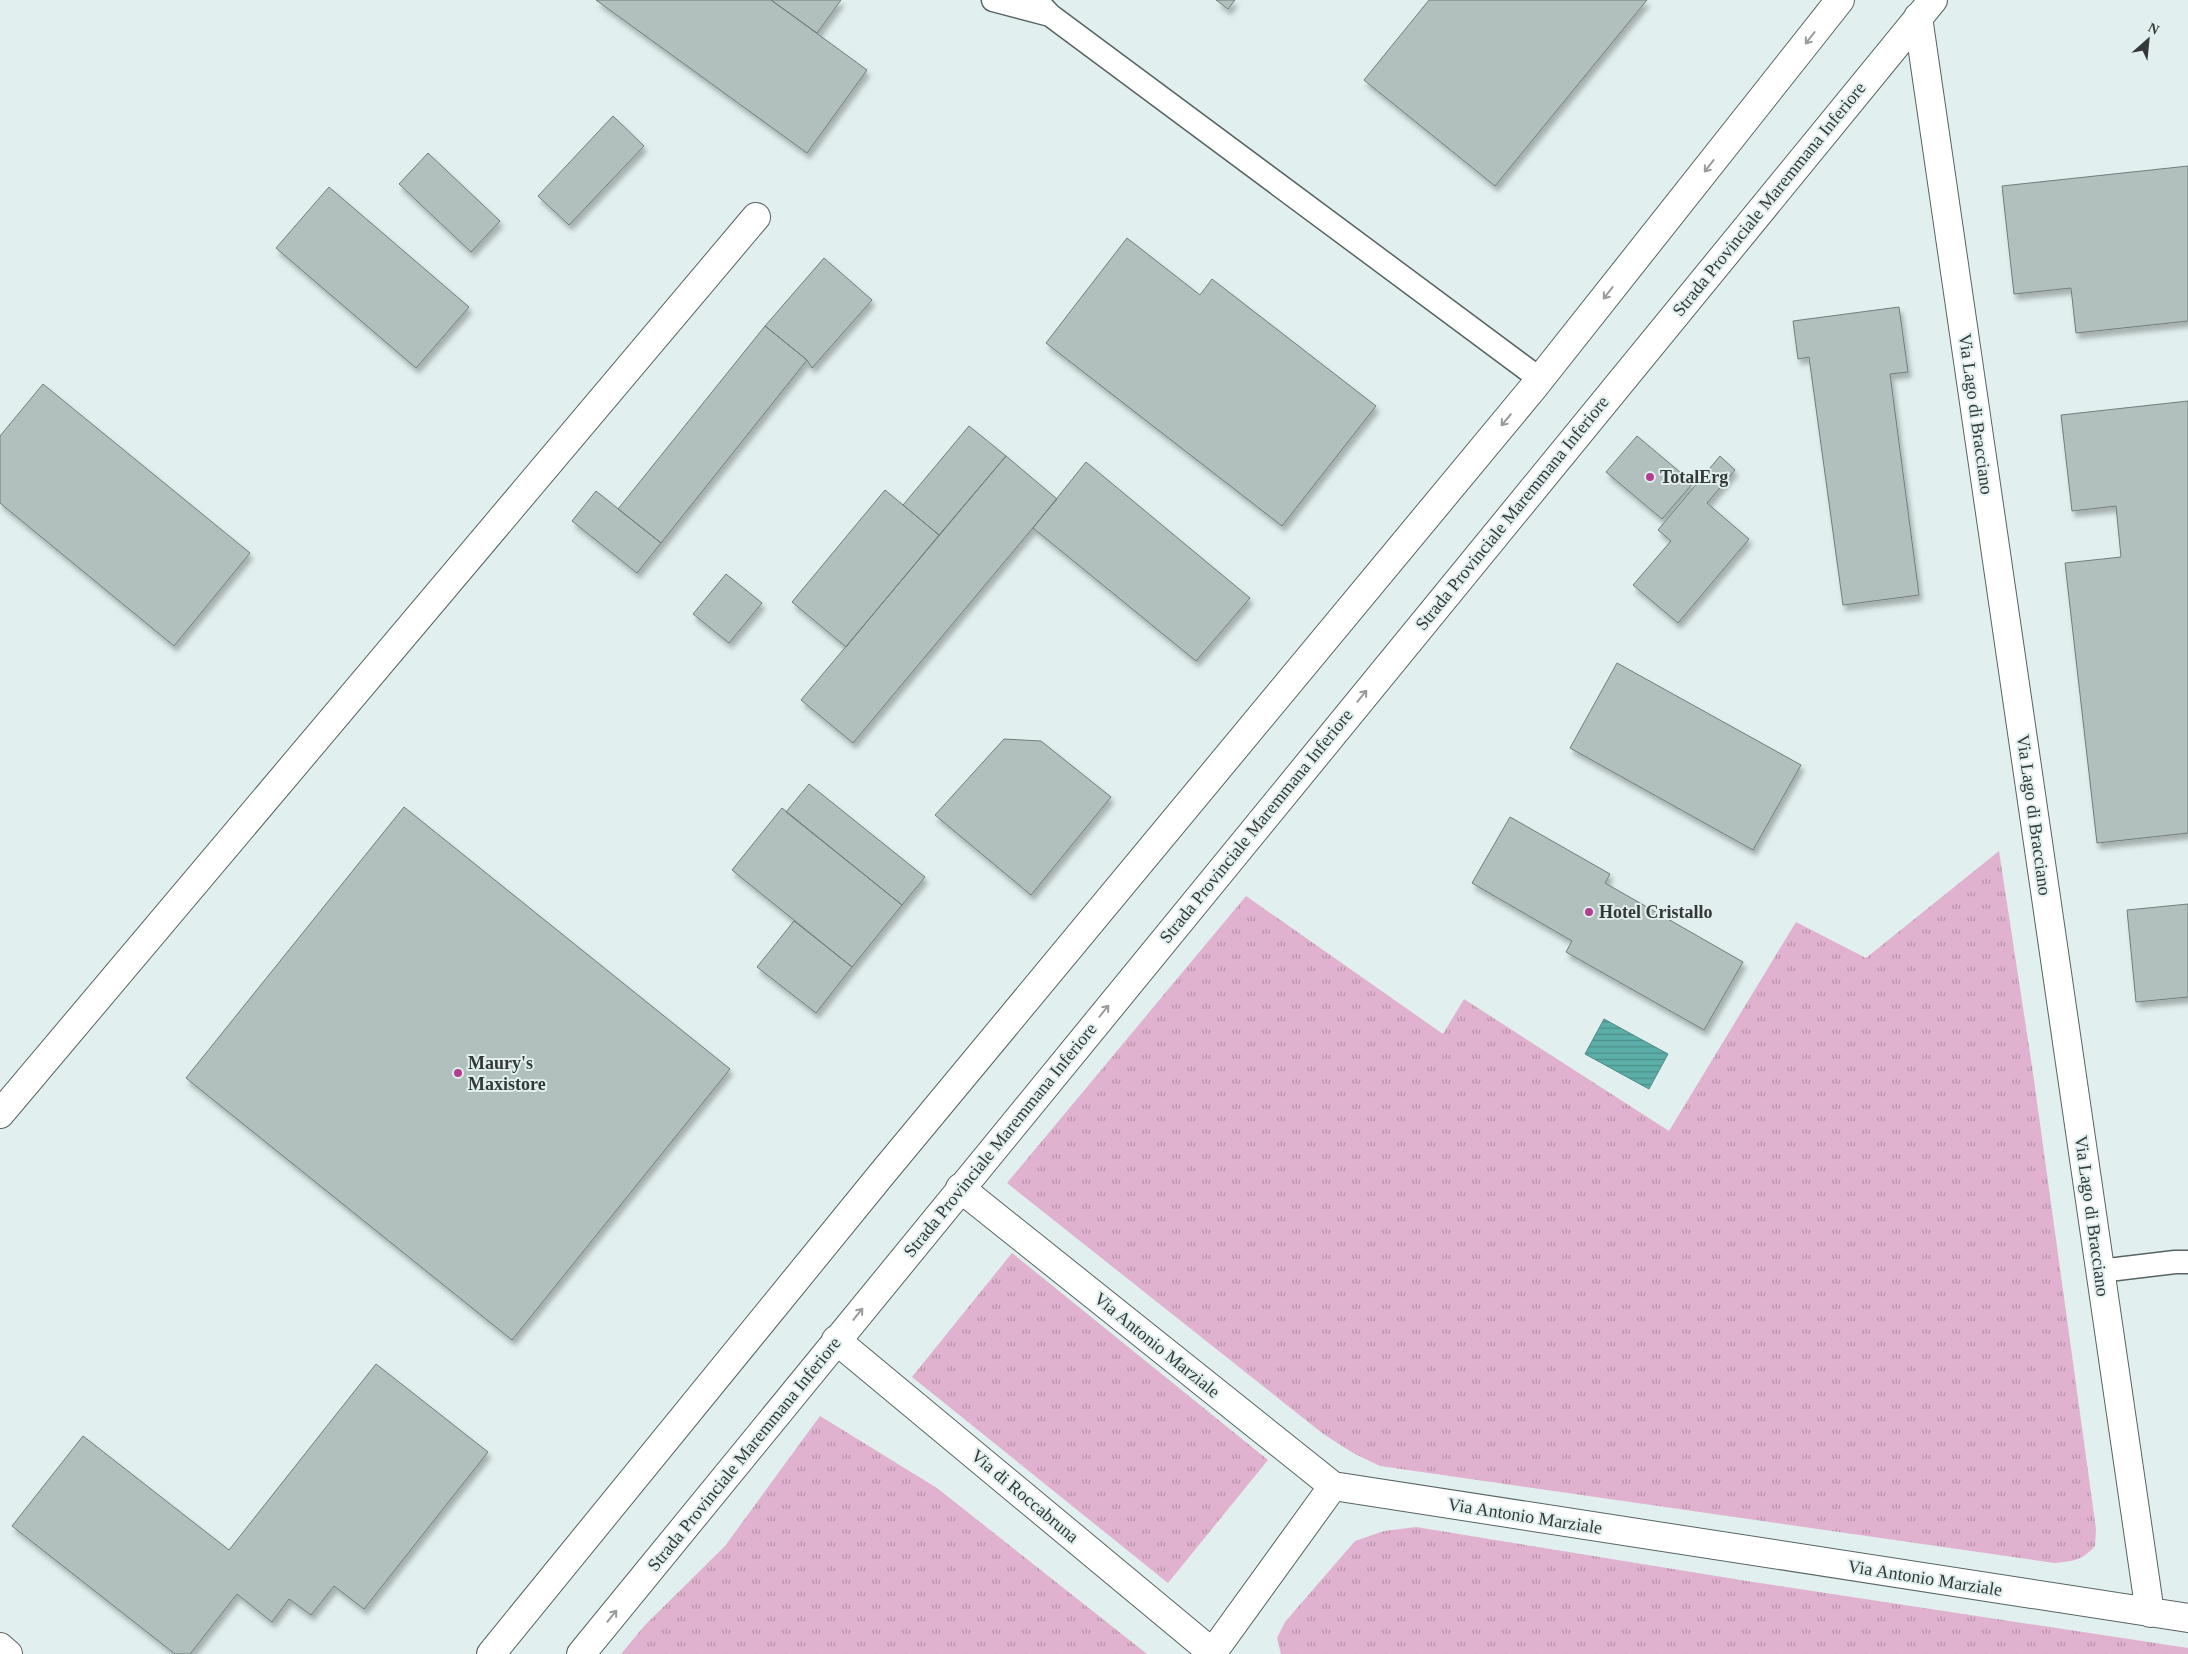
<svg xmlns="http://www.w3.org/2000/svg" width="2188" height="1654" viewBox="0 0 2188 1654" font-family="Georgia,serif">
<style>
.grass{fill:url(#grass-tufts)}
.water{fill:url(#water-rules);stroke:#508b86}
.building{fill:#b1bfbd;stroke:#717e7d;filter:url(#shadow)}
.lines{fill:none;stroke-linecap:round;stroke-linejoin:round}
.lane-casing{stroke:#586463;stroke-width:25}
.street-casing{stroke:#586463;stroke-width:30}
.secondary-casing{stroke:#586463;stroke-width:30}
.lane{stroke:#fff;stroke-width:22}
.street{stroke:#fff;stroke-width:28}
.secondary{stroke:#fff;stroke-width:28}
.oneway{stroke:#999c9c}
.poi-dot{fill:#b43c91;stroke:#e1efee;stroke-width:2}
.labels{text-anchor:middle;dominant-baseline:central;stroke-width:4;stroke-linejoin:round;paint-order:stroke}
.street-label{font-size:18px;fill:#333938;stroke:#e1efee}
.poi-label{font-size:18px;font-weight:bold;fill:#333938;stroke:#e1efee;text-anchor:start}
</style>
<defs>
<pattern id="grass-tufts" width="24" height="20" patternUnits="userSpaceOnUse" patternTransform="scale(1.25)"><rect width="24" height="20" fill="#e1b2cf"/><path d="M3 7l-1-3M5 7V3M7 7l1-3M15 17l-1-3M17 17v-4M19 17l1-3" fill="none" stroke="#b792a9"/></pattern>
<pattern id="water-rules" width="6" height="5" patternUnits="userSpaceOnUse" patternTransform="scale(1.25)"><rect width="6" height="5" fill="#5caea8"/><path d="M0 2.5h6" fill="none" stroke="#4d8f8a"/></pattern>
<filter id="shadow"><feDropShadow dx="3" dy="5.5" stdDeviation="2.5" flood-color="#0004"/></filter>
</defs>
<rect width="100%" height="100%" fill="#e1efee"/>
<!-- grass -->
<path class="grass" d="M1999 851 2033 1073 2096 1529 2095 1546C2081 1561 2074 1561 2054 1563L1380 1466 1353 1453 1322 1433 1007 1183 1246 896 1443 1034 1464 999 1669 1131 1796 922 1866 958Z
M1012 1253 1268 1460 1168 1583 912 1377Z
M820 1416 937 1488 1147 1654H621L645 1625 725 1546Z
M1416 1527 1753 1582 2188 1648V1654H1281L1277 1638 1285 1622 1355 1541 1384 1531Z"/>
<!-- water -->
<path class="water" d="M1604 1019 1668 1054 1649 1089 1585 1054Z"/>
<!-- building -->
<path class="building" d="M596 0H771L867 70 807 153Z
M771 0H841L817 33Z
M1216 0H1235L1228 9Z
M1429 0H1647L1495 186 1364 80Z
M613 116 644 146 569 225 538 196Z
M428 153 500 221 471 252 399 184Z
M2188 166V321L2076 333 2071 288 2014 294 2002 186Z
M329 187 469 307 416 368 276 248Z
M1127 238 1200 295 1212 279 1376 406 1282 526 1046 343Z
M824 258 872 300 812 368 807 360 765 326Z
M1899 307 1908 372 1890 374 1919 595 1843 605 1809 357 1798 359 1793 321Z
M765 326 807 360 661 543 618 509Z
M43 384 250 553 174 646 0 503V436Z
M2188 401V833L2097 843 2065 563 2121 557 2116 506 2072 511 2061 415Z
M969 426 1006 456 939 535 903 505Z
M1637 436 1693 483 1662 519 1606 472Z
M1006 456 1057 499 853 743 801 700Z
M1720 456 1735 470 1707 503 1749 539 1678 623 1633 585 1671 541 1658 530Z
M1086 462 1250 598 1196 661 1033 528Z
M885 490 939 535 846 647 792 602Z
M596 491 661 543 637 573 572 521Z
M726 574 762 603 729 643 693 614Z
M1617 663 1801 765 1753 850 1570 748Z
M1004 739 1041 741 1111 797 1031 895 935 815Z
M809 784 925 877 902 905 786 812Z
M404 807 730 1069 512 1340 186 1078Z
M782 808 902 905 852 967 732 870Z
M1510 817 1610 874 1605 883 1743 962 1704 1030 1566 952 1572 941 1472 883Z
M2188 904V997L2136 1002 2127 910Z
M794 921 852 967 816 1013 757 967Z
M376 1364 488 1452 364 1609 334 1586 311 1615 289 1599 272 1622 237 1594 190 1654H175L12 1526 83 1436 229 1550Z"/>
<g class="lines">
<defs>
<path id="lane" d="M993 0 1050 15
M1036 0 1050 15 1540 379
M2100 1271 2175 1262H2188"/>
<path id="street" d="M1918 17 2150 1613
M0 1114 756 217
M960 1188 1333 1486 2188 1618
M836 1340 1214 1654
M0 1647 8 1654
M1213 1652 1333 1486"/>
<path id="secondary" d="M491 1654 881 1175 1533 388 1840 0
M581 1654 1933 0"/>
</defs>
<!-- lane casing -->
<use href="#lane" class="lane-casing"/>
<!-- street casing -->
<use href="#street" class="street-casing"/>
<!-- secondary casing -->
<use href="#secondary" class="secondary-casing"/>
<!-- lane -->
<use href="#lane" class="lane"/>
<!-- street -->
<use href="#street" class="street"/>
<!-- secondary -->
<use href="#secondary" class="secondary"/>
</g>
<!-- one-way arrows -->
<defs><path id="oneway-shaft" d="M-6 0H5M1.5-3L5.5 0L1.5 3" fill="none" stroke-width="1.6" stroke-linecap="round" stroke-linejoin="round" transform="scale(1.25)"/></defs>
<g class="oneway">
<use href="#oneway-shaft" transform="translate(1810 38) rotate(128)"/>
<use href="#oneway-shaft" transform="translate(1709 166) rotate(128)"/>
<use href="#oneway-shaft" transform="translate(1608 293) rotate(128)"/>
<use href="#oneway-shaft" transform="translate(1506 420) rotate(130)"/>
<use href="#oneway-shaft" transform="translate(1362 696) rotate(-51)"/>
<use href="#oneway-shaft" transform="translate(1104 1011) rotate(-51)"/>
<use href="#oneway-shaft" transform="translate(858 1314) rotate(-51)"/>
<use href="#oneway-shaft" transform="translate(612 1616) rotate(-51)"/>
</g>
<!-- markers -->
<g class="poi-dot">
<circle cx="1650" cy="477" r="5"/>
<circle cx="1589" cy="912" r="5"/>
<circle cx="458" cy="1073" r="5"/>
</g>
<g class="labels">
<!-- street labels -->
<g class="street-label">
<text transform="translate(1769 199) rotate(-51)">Strada Provinciale Maremmana Inferiore</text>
<text transform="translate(1976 414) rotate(82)">Via Lago di Bracciano</text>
<text transform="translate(1512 513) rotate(-51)">Strada Provinciale Maremmana Inferiore</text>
<text transform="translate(2034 815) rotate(82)">Via Lago di Bracciano</text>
<text transform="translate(1256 826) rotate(-51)">Strada Provinciale Maremmana Inferiore</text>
<text transform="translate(1000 1140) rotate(-51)">Strada Provinciale Maremmana Inferiore</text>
<text transform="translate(2092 1216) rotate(82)">Via Lago di Bracciano</text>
<text transform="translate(1157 1345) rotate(39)">Via Antonio Marziale</text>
<text transform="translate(744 1454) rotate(-51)">Strada Provinciale Maremmana Inferiore</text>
<text transform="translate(1025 1496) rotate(40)">Via di Roccabruna</text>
<text transform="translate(1525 1516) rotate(9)">Via Antonio Marziale</text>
<text transform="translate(1925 1578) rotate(9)">Via Antonio Marziale</text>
</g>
<!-- poi labels -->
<g class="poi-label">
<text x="1660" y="477">TotalErg</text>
<text x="1599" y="912">Hotel Cristallo</text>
<text x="468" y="1063">Maury's<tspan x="468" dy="21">Maxistore</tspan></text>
</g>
</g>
<!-- north arrow -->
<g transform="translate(2148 40) rotate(27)" stroke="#e1efee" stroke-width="4" paint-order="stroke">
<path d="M0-4L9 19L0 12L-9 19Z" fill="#333938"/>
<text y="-8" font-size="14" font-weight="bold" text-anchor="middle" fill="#333938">N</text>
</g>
</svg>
